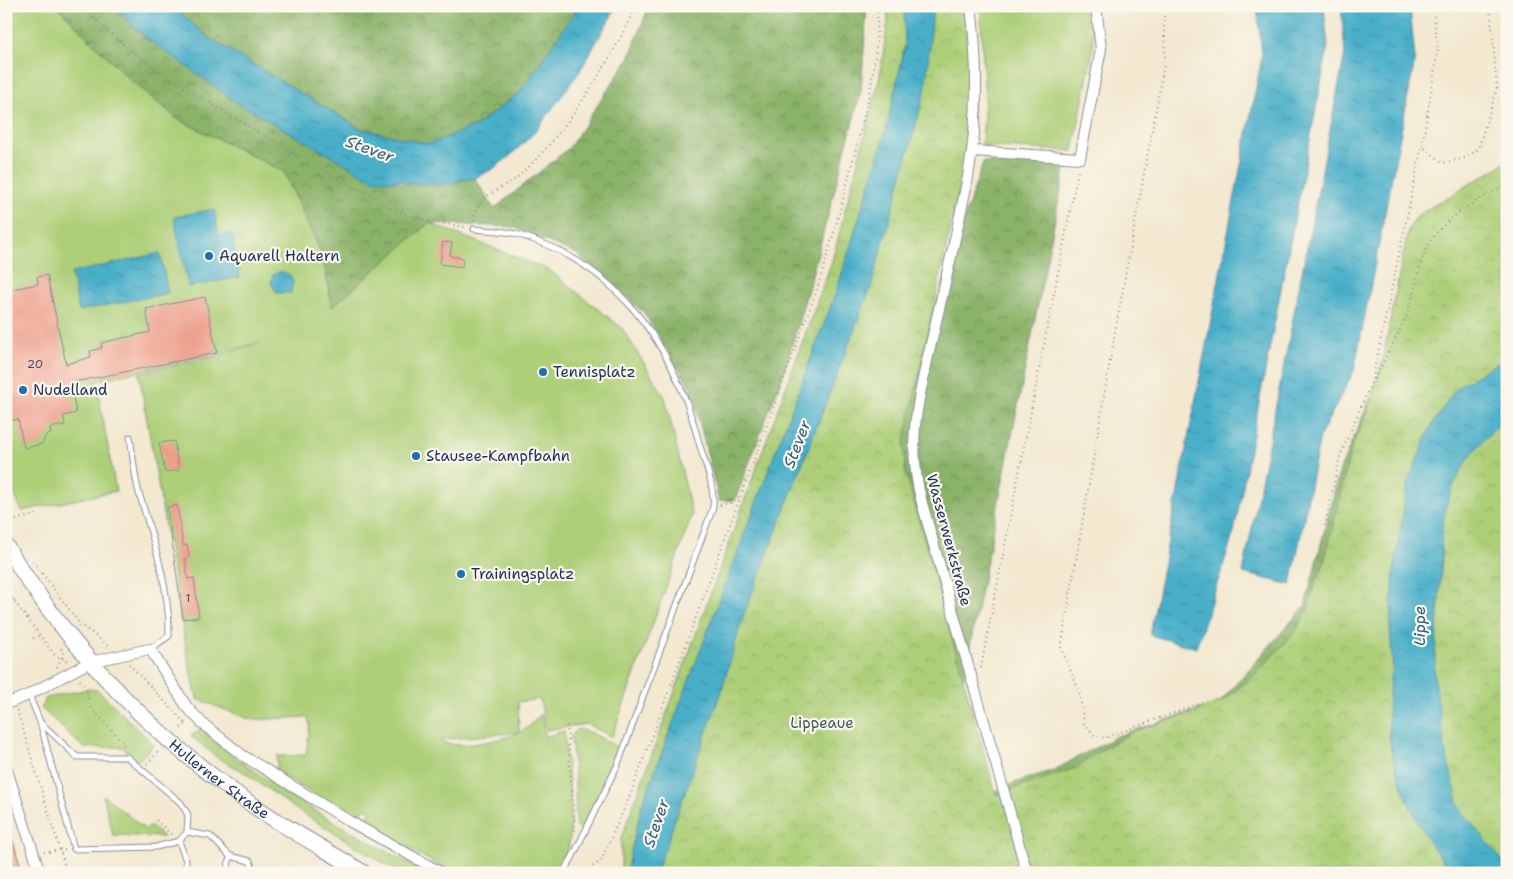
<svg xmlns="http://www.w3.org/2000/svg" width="1513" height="879" viewBox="0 0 1513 879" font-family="'Shantell Sans',sans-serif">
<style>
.grass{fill:#adcf78;stroke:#647f6b}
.forest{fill:url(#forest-crowns);stroke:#527063}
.park{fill:url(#park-crowns);stroke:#647f6b}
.water{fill:url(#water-ripples);stroke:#326f94}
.building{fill:#ed9e8a}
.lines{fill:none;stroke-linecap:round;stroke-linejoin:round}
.service-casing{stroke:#878c97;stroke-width:7}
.minor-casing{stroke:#878c97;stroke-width:12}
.primary-casing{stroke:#878c97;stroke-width:17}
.path{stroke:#878c97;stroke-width:2;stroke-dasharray:1 4;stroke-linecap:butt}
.service{stroke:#fff;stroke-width:5}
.minor{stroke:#fff;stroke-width:10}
.primary{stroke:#fff;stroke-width:15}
.poi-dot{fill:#1f6fb2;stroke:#fbf7ec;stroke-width:2}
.labels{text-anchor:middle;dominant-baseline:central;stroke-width:4.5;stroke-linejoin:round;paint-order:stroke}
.number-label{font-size:12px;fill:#504b69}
.poi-label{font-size:15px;fill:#1b2f5e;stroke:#fbf7ec;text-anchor:start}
.street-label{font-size:15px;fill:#1b2f5e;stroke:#fbf7ec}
.park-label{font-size:15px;fill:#405764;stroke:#fbf7ec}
.water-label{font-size:16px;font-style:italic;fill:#2b5c83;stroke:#fbf7ec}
</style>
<defs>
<pattern id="forest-crowns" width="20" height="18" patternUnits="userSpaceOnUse" patternTransform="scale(1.25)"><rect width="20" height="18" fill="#8ab268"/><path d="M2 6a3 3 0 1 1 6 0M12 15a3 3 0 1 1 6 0" fill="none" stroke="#709159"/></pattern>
<pattern id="park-crowns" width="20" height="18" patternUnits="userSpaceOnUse" patternTransform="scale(1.25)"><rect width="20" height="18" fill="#adcf78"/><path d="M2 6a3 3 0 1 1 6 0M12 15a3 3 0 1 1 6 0" fill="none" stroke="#94b26a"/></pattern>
<pattern id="water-ripples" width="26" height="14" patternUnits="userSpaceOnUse" patternTransform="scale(1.25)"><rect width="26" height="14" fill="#4aafc9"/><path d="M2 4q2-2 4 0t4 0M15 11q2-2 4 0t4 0" fill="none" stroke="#3d8fa6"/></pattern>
</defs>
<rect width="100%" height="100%" fill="#fbf7ec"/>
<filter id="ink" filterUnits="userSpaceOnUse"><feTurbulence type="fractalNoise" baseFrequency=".02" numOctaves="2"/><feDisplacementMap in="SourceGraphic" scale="10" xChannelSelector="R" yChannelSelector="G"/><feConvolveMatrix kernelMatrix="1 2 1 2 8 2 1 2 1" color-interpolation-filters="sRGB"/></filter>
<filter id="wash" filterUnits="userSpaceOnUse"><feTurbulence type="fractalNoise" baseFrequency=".0096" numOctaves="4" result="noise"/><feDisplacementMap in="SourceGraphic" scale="20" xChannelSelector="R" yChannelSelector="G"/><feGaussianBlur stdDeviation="1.12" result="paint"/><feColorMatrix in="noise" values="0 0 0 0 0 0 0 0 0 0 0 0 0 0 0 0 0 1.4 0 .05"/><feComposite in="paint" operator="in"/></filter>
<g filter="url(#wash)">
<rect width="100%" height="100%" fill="#f3e8d0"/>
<!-- grass -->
<path class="grass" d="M6 6H57L129 79 178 119 284 172 323 257 332 306 429 223 549 270 622 328 665 397 692 515 612 737 587 724 546 730 540 699 518 702 519 732 439 740C455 751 503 740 520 732 528 729 535 720 541 714L545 737 564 731C566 764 578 833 564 861 562 865 558 869 554 873H452L361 822 360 818 370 815 368 808 356 814 342 812 277 772V756L306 755 310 724 307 717 252 720 197 699 187 654 139 373 220 355 260 343 96 381 116 491 22 511 6 477Z
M980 6H1093V49L1073 151 982 146 985 100Z
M88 689 97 690 103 695 154 745 137 762 122 747 84 748 41 708 46 698Z
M202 729 218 745 294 799 426 873H400L300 812 244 772 218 758 191 736Z
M577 729 592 733 620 749 582 831 576 826 575 781 571 737Z
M103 795 146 830 151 825 163 837 113 835Z"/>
<!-- forest -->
<path class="forest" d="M57 6H113L145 37 396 183 440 185 475 178 494 209 569 148 629 58 649 6H867L861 91 811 279 784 372 735 500 719 501 691 388 644 313 577 254 513 227 429 223 332 307 323 256 284 172 178 119 129 79Z
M172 6H579L521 91 476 126 429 144 361 129 209 38Z
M983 162 1066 164 962 686 990 794 1014 783 1056 769 1117 736 1219 703 1305 606 1340 470 1382 371 1303 868 812 789 896 427Z"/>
<!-- park -->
<path class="park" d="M887 6H967L974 71 972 129 904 444 905 471 996 795 1076 768 1090 757 1134 731 1194 712 1226 699 1254 676 1294 634 1308 610 1315 585 1324 564 1352 445 1367 414 1382 363 1408 230 1418 215 1507 162V873H621V839L832 261 879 80 888 21Z"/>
<!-- water -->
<path class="water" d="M113 6H172L209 38 361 129 429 144 476 126 521 91 579 6H617L580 71 535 132 510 156 493 169 475 178 440 185 372 179 236 102 145 37Z
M904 6H932L933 10 925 92 871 287 743 617 722 689 656 873H626L641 807 837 289 885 134 905 45Z
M1257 6H1324L1328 47 1234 532 1196 648 1150 635 1262 56Z
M1341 6H1410L1415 60 1354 371 1320 436 1291 585 1243 573 1345 53Z
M214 209 219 235 232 233 240 277 188 287 174 217Z
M160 253 168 293 79 311 71 273Z
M281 271 290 275 293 281 291 293H277L271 283 273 275Z
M1507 360V419C1464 452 1437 501 1442 556L1434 675 1446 754 1460 809 1507 866V873H1454C1422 842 1392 776 1389 731 1387 714 1389 695 1390 677L1393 671 1390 628 1394 572 1407 485 1430 428 1455 390 1465 381 1467 382 1490 367Z"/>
<g id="blocks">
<!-- building -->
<path class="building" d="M443 242 452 243 450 256 463 258 462 267 440 264Z
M47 275 66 364 91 357 90 351 102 348 101 343 150 332 146 309 205 297 217 353 70 383 76 413 63 416 65 425 50 428 51 434 46 435 42 444 24 448 18 419 12 421 6 392V290L38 284 37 277Z
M174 441 179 470 165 472 159 443Z
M177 505 183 546 187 545 189 557 185 558 188 579 194 578 199 617 183 619 167 507Z
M6 828H9L22 873H6Z"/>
</g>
</g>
<g filter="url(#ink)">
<use href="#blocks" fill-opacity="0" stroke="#878c97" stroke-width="1"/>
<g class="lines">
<defs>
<path id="service" d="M474 229C488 231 503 230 516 234 615 262 673 343 698 439 703 459 715 485 713 506 712 512 709 518 707 524L618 764 571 860 562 873
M130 437C133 455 134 475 139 493 153 539 170 588 169 636L150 649
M29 695 40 722 74 849 156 847 179 841 187 832 188 815 181 803 127 757H77L40 722
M187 832 210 836 230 856 250 861 254 873
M179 841 186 861V873
M227 873 230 856"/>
<path id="minor" d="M971 6C978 64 979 119 968 176 958 230 945 282 933 335 919 397 905 440 922 503L1027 873
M973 151 1080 158 1101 49 1096 6
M6 704 26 696 90 662 150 649 187 707 203 724 242 755 349 821 442 873
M6 767 40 873"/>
<g id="primary">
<path id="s1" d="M6 546C64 640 137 721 226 786 269 819 318 845 364 873"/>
</g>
</defs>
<!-- service casing -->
<use href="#service" class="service-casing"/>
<!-- minor casing -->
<use href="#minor" class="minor-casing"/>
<!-- primary casing -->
<use href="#primary" class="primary-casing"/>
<!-- path -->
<path class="path" d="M83 6C125 53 178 84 232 116 278 144 324 171 371 195 398 218 432 221 465 227
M1164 6 1165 60 1115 332 1061 648 1079 690 1084 723 1095 736 1105 738 1203 702
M1433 6 1438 50 1422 146 1443 163 1465 158 1478 149 1497 89 1490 6
M474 221C474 195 503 190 520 175 567 132 609 64 636 6
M1374 379C1385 358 1398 336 1407 314 1416 290 1418 255 1435 235 1454 212 1480 198 1507 185
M720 505 734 502 740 496
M6 522 39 514
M6 525 13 535
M1325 526 1340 456 1372 381 1422 146
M33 561 81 625
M6 590 54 654 61 659 65 658 67 662
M9 602 15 600
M79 626 81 625 109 646
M33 638 40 636
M129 664 186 724
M57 667 64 653 60 647
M981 668 1078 170
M80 680 86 689 90 707 122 741 124 748
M6 684 10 692
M17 710 67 873
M567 725 575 832
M181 728 186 724
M147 764 159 751
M156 820 172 835
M44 852 66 850
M574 870H588L601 861 631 793 816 292C830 248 842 204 853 160 867 104 879 65 877 6"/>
<!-- service -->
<use href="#service" class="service"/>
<!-- minor -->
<use href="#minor" class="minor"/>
<!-- primary -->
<use href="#primary" class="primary"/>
</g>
</g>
<!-- markers -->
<g class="poi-dot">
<circle cx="209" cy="256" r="5"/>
<circle cx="543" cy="372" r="5"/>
<circle cx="23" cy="390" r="5"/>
<circle cx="416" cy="456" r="5"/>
<circle cx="461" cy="574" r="5"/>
</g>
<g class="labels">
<!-- number labels -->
<g class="number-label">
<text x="35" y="364">20</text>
<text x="188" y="598">1</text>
</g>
<!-- poi labels -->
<g class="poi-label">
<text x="219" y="256">Aquarell Haltern</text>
<text x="553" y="372">Tennisplatz</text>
<text x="33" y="390">Nudelland</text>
<text x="426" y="456">Stausee-Kampfbahn</text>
<text x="471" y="574">Trainingsplatz</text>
</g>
<!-- street labels -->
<g class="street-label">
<text transform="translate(949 540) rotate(75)">Wasserwerkstraße</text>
<text stroke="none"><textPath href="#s1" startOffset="318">Hullerner Straße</textPath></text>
</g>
<!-- park labels -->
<g class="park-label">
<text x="822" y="723">Lippeaue</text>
</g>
<!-- water labels -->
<g class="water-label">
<text transform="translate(370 149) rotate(20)">Stever</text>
<text transform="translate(797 444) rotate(-69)">Stever</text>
<text transform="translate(1419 626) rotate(-90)">Lippe</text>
<text transform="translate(656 823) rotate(-71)">Stever</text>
</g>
</g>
<!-- margin -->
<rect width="1513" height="879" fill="none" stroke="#fbf7ec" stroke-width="25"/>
</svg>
